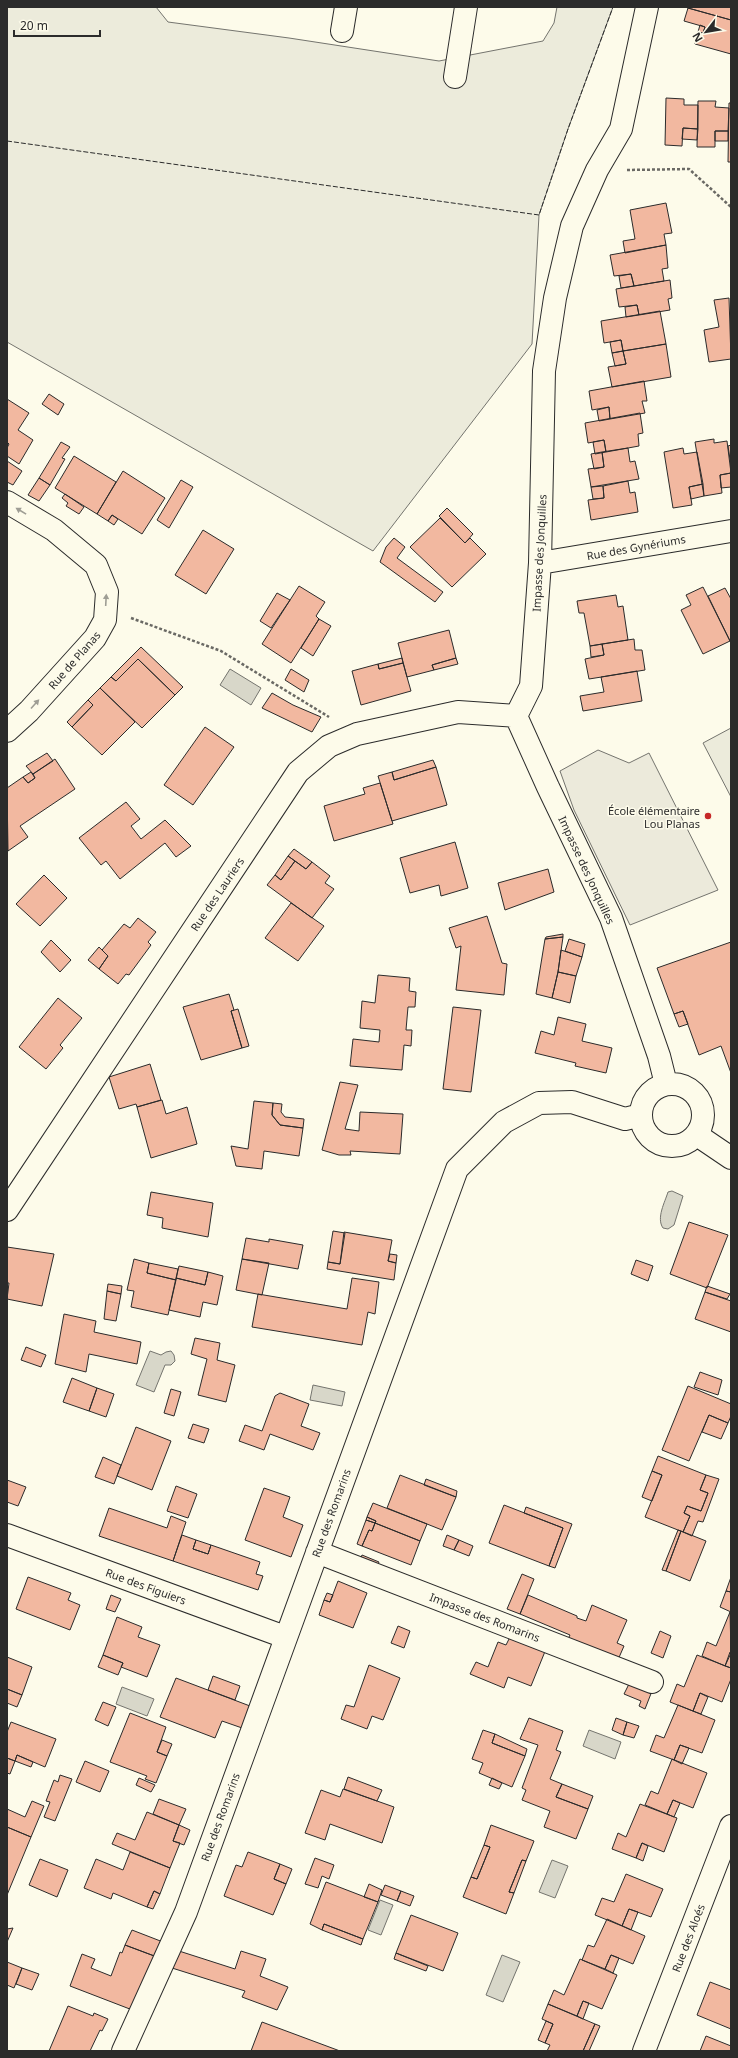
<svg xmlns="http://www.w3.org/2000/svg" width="738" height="2058" viewBox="0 0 738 2058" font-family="'Noto Sans',sans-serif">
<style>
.green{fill:#ecebdb;stroke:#74746e}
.parking{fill:#eceadb;stroke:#74746e}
.water{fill:#d8d7c9;stroke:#74746e}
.building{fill:#f2b8a0;stroke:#2b2b2b}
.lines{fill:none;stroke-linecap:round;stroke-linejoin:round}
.minor-casing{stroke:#2b2b2b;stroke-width:24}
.path{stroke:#6a6964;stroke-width:2.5;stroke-dasharray:3 2;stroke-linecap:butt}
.minor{stroke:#fdfbea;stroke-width:22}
.fence{stroke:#2b2b2b;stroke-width:1;stroke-dasharray:5 2;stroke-linecap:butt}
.oneway{fill:#9e9d94}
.poi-dot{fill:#c62828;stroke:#fdfbea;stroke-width:1.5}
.labels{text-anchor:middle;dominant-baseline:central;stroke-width:3;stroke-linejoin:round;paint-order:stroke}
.street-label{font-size:11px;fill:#2b2b2b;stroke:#fdfbea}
.poi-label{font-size:11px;fill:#2b2b2b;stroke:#fdfbea;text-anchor:end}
</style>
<rect width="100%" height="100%" fill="#fdfbea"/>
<!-- green -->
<path class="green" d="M7 7H156L168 22 289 38 439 61 543 41 554 23 557 7H613L568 129 539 215 532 344 373 551 7 342Z
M731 728V797L703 743Z"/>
<!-- parking -->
<path class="parking" d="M598 750 629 763 649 753 718 890 630 925 574 810 560 771Z"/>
<!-- water -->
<path class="water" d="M230 669 261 688 251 705 220 685Z
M672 1191 683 1196 674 1225 668 1229 663 1228C656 1218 665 1202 668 1192Z
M150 1351 161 1355 166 1352 171 1351 174 1355 175 1361 171 1365H165L154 1392 136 1385Z
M313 1385 345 1392 342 1406 310 1400Z
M122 1687 154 1699 147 1716 116 1704Z
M589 1730 621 1742 615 1759 583 1746Z
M552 1860 568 1866 555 1898 539 1892Z
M380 1900 393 1905 381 1935 368 1930Z
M502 1955 520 1962 503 2002 486 1995Z"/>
<!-- building -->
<path class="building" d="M685 7H731V20L688 8Z
M688 8 731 20V54L695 44 698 32 703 33 705 27 684 21Z
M700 25 705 27 703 33 698 32Z
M666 98 684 99V105H698V129L683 128 682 146 665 145Z
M698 101H716L715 107 729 108 728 131H715V147H697Z
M729 103H731V162H728Z
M683 128 698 129 697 140 682 139Z
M715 131H728V141H715Z
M666 203 672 233 664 234 666 245 625 253 623 241 635 239 630 210Z
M666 245 668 268 662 269 664 281 634 286 631 274 614 276 610 255Z
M631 274 634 286 621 288 619 276Z
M670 280 672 298 668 299 670 310 639 315 637 305 619 307 616 289Z
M729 298 731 359 709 362 704 330 719 327 714 300Z
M637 305 639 315 626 317 625 307Z
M660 311 666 344 623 351 621 340 604 343 601 321Z
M621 340 623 351 612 353 610 342Z
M666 344 671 377 612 387 608 367 626 364 623 351Z
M623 351 626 364 615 366 612 353Z
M644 381 647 401H642L645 413 610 419 609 407 592 410 589 391Z
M49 394 64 404 58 415 42 404Z
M7 399 29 413 18 430 33 440 19 464 7 456V448L9 444 7 442Z
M609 407 610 419 599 421 597 410Z
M640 413 643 433 638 434 639 446 606 452 604 440 588 443 585 423Z
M714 439V443L727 441 731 473 720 475 722 493 704 496 695 442Z
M604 440 606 452 595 454 593 442Z
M61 442 70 447 62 458 65 459 50 485 39 478Z
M731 445V466L728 446Z
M628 448 630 462 635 461 639 479 591 487 588 469 604 467 602 452Z
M683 448 684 454 697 452 703 484 689 487 692 505 673 508 664 452Z
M602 452 604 467 594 469 591 454Z
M74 456 116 482 97 514 55 488Z
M7 461 22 471 13 485 7 482Z
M123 471 165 498 142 534 112 515 108 521 97 514Z
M731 473V487L721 488 720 475Z
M39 478 50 485 39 501 28 495Z
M181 480 193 487 169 528 157 520Z
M628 481 630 493 635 492 638 512 591 520 588 500 604 498 603 486Z
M703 484 704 496 691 499 689 487Z
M603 486 604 498 593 499 591 487Z
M65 494 84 507 79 514 66 506 68 503 62 498Z
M447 508 473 534 465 543 439 516Z
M112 515 118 519 114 525 108 521Z
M440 518 465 543 470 538 486 554 452 587 410 547Z
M203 530 234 549 206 594 175 575Z
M394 538 405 547 397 558 443 592 435 602 380 562 386 547Z
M299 586 325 602 316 616 319 619 291 663 262 644Z
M703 587 730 641 703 654 681 610 691 605 686 595Z
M725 588 731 599V643L708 596Z
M277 593 290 600 271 628 260 621Z
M616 595 618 607 623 606 628 640 590 646 584 613H579L577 601Z
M319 619 331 626 313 656 301 648Z
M449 630 456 658 432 665 434 670 407 677 398 643Z
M634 639 635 650H642L645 670 589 679 585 659 604 655 602 644Z
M602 644 604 655 591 657 590 646Z
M141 647 183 687 175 695 138 659 116 681 111 677Z
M402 658 403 663 379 669 378 664Z
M456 658 458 664 434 670 432 665Z
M138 659 175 695 142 728 100 688 111 677 116 681Z
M403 663 411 691 361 705 352 671 378 664 379 669Z
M291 669 309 680 304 692 285 680Z
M637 671 642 701 583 711 580 696 604 692 601 677Z
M100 688 135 722 102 755 72 727 93 705 88 700Z
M272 693 293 705 321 717 312 732 262 708Z
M88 700 93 705 72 727 67 722Z
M205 727 234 747 193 805 164 785Z
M47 753 53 761 33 774 26 766Z
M55 759 75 789 20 826 28 837 8 851 7 788 23 777 28 783 35 778 33 774Z
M433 760 436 767 394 780 392 772Z
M436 767 447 805 392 821 378 776 392 772 394 780Z
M31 772 35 778 28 783 23 777Z
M380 783 393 824 334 841 324 806 365 794 363 788Z
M126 802 140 819 131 826 141 839 165 820 191 846 176 857 165 843 120 879 106 861 101 865 79 838Z
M455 842 468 888 441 896 439 885 410 893 400 858Z
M294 849 312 862 306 869 288 856Z
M288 856 295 861 281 880 275 875Z
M295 861 306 869 312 862 330 876 325 883 334 889 312 918 267 885 275 875 281 880Z
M548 869 554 892 505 910 498 883Z
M44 875 67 898 40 926 16 904Z
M291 903 324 926 298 961 265 938Z
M487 916 502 963 507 964 504 995 456 990 461 946 456 948 449 928Z
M138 918 156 932 148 942 151 945 129 975 126 974 118 984 99 969 108 956 102 950 124 924 130 928Z
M563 934V937L545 939 546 937Z
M563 937 558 972 552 998 536 994 545 939Z
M569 939 585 944 582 957 565 951Z
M51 940 71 960 60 972 41 952Z
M731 942V1073L721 1046 699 1055 683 1011 674 1014 657 968Z
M99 947 108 956 99 969 88 960Z
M561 950 582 957 576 976 558 972Z
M558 972 576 976 570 1003 552 998Z
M378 975 410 978 409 991 416 992 415 1007H408L406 1030H412L411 1046 404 1045 402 1070 350 1066 353 1039 379 1042 380 1030 360 1028 362 1001 375 1003Z
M229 994 234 1010 231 1011 242 1048 201 1060 183 1007Z
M58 998 82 1018 60 1045 63 1048 46 1069 19 1047Z
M453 1007 481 1010 471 1092 443 1089Z
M238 1009 249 1046 242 1048 231 1011Z
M683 1011 688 1024 679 1027 674 1014Z
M558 1017 586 1024 582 1041 612 1048 606 1073 575 1066 576 1063 535 1053 541 1031 554 1035Z
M150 1064 161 1100 137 1107 136 1104 119 1109 109 1077Z
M340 1082 358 1085 345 1129 359 1131 360 1112 403 1114 400 1154 350 1151 351 1155H339L322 1150Z
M162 1100 166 1114 187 1107 197 1144 151 1158 137 1107Z
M254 1101 273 1103 272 1115 280 1125 303 1128 299 1156 264 1151 262 1169 236 1166 231 1146 248 1149Z
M273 1103 282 1104 281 1112 285 1117 304 1119 303 1128 280 1125 272 1115Z
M151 1192 213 1203 208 1237 162 1228 163 1218 147 1215Z
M689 1222 728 1235 707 1288 670 1274Z
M333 1231 345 1233 340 1264 328 1262Z
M344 1232 392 1240 388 1261 396 1263 394 1280 327 1269 328 1262 340 1264Z
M246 1238 269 1242V1239L303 1245 298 1269 242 1259Z
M7 1247 54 1254 42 1306 7 1299 9 1283H7Z
M390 1254 397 1255 396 1263 388 1261Z
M134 1259 149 1263 147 1273 176 1280 168 1315 131 1307 134 1291 127 1290Z
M242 1259 269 1263 262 1295 236 1290Z
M636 1260 653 1266 648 1281 631 1274Z
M149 1263 178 1269 176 1280 147 1273Z
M179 1266 208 1272 205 1285 176 1278Z
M208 1272 223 1276 217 1305 203 1302 200 1317 169 1310 176 1278 205 1285Z
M352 1278 379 1282 375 1314 368 1312 362 1345 252 1327 258 1294 347 1309Z
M108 1284 122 1286 121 1294 107 1291Z
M707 1286 730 1294 727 1299 705 1292Z
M107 1291 121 1294 116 1321 104 1319Z
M705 1292 731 1301V1332L695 1319Z
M64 1314 96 1321 94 1332 141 1342 137 1364 89 1354 86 1372 55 1364Z
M195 1338 220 1343 217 1360 235 1365 226 1402 198 1395 207 1359 191 1354Z
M26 1347 46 1355 41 1367 21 1360Z
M700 1372 722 1380 718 1395 694 1387Z
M72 1378 97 1388 89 1411 63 1402Z
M688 1386 731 1404V1416L728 1423 709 1415 689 1461 662 1450Z
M97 1388 114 1394 106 1417 89 1411Z
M171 1389 181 1392 174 1416 164 1413Z
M280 1393 309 1404 301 1426 320 1433 313 1450 270 1434 264 1450 239 1441 245 1425 262 1431 275 1396Z
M709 1415 728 1423 721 1439 702 1432Z
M193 1424 209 1429 204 1443 188 1438Z
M136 1427 171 1441 152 1490 117 1476Z
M658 1456 706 1475 700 1490 708 1493 701 1511 687 1506 684 1513 690 1516 683 1532 645 1517 662 1475 652 1471Z
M103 1457 121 1465 114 1484 95 1477Z
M652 1471 662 1475 652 1501 642 1497Z
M400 1475 456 1497 442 1530 387 1508Z
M706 1475 719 1479 703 1522 698 1521 692 1536 683 1532 690 1516 684 1513 687 1506 701 1511 708 1493 700 1490Z
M426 1479 457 1491 456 1497 424 1485Z
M7 1480 26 1487 18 1506 7 1502Z
M176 1486 197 1494 188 1518 167 1511Z
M264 1488 290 1497 283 1517 303 1525 291 1557 245 1540Z
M373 1503 427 1524 420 1541 375 1523 376 1521 367 1517Z
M504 1505 563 1528 549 1566 489 1543Z
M526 1507 572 1524 555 1568 549 1566 563 1528 524 1513Z
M109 1508 167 1528 171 1516 186 1522 173 1561 99 1536Z
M367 1517 376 1521 375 1523 366 1520Z
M366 1520 375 1523 372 1531 369 1530 362 1546 357 1544Z
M375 1523 420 1541 411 1565 362 1546 369 1530 372 1531Z
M678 1530 681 1531 666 1571 662 1570Z
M681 1531 706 1541 690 1581 666 1571Z
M182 1535 196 1540 193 1549 208 1554 211 1545 260 1562 256 1574 263 1576 258 1590 173 1561Z
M447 1535 459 1540 454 1550 443 1546Z
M196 1540 211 1545 208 1554 193 1549Z
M459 1540 473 1546 469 1556 454 1550Z
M362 1555 379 1562 376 1569 359 1562Z
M522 1574 534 1579 520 1614 507 1609Z
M28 1577 71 1593 68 1600 80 1605 70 1630 16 1609Z
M731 1577V1592L726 1591Z
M338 1581 367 1593 353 1628 319 1615 324 1600 330 1602Z
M726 1591 731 1592V1612L720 1607Z
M327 1593 333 1595 330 1602 324 1600Z
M111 1595 121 1599 115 1612 106 1609Z
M528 1595 577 1616V1618L586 1621 592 1605 627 1620 617 1643 624 1646 617 1662 567 1641 570 1635 520 1614Z
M730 1612 731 1653 725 1666 702 1656 707 1642 716 1646Z
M117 1617 142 1627 138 1637 160 1645 147 1677 121 1667 123 1663 103 1655Z
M398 1626 410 1631 404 1648 391 1643Z
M660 1631 671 1636 663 1658 651 1653Z
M511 1635 546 1649 531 1686 508 1677 504 1688 470 1674 476 1662 488 1667 498 1642 506 1645Z
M730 1652 731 1653V1668L725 1666Z
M103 1655 123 1663 118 1675 98 1667Z
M697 1655 731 1668V1679L722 1702 700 1693 693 1711 670 1702 677 1684 684 1687Z
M7 1657 32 1667 22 1695 7 1689Z
M369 1665 400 1678 383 1720 372 1716 367 1729 341 1719 346 1705 354 1707Z
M213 1676 240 1686 235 1700 208 1690Z
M176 1678 250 1706 245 1729 222 1721 215 1738 160 1717Z
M630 1682 652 1691 645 1709 639 1706 641 1701 624 1694Z
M7 1689 22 1695 17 1707 7 1703Z
M700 1693 708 1697 701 1714 693 1711Z
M103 1702 116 1707 108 1726 95 1720Z
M678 1705 715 1720 702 1753 680 1745 674 1760 650 1751 656 1735 664 1738Z
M130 1713 166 1727 157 1752 167 1756 156 1783 145 1779 147 1776 110 1762Z
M529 1718 563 1731 556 1750 561 1752 550 1779 562 1784 556 1797 588 1809 576 1839 544 1827 550 1811 522 1800 526 1790 522 1788 538 1745 520 1739Z
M616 1718 627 1722 623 1735 612 1730Z
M11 1722 56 1739 45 1767 17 1755 15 1761 7 1758V1732Z
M627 1722 639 1726 634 1738 623 1735Z
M483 1730 495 1734 492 1743 525 1756 512 1787 479 1773 483 1763 472 1759Z
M495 1734 527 1749 525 1756 492 1743Z
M162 1740 172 1744 167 1756 157 1752Z
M680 1745 689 1748 682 1764 674 1760Z
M17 1755 33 1762 31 1767 15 1761Z
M7 1758 15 1761 10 1774 7 1773Z
M672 1759 707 1773 693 1808 673 1800 667 1814 645 1805 651 1791 658 1794Z
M85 1761 109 1771 100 1792 76 1782Z
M60 1775 72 1779 55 1821 44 1817 50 1802 46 1801 54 1780 58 1782Z
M348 1777 382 1790 377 1801 344 1789Z
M139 1778 155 1785 151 1792 136 1785Z
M492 1778 502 1783 499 1789 489 1785Z
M562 1784 593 1796 588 1809 556 1797Z
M343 1789 394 1807 382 1843 330 1824 325 1840 305 1833 321 1790 340 1797Z
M159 1799 186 1809 179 1825 153 1814Z
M673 1800 680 1803 674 1817 667 1814Z
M32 1801 44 1806 31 1837 7 1827V1809L25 1817Z
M640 1804 677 1818 664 1852 642 1843 636 1858 612 1849 618 1833 626 1837Z
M147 1812 179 1825 173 1841 180 1843 170 1868 112 1844 117 1833 135 1840Z
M179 1825 190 1830 184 1845 173 1841Z
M491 1825 534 1841 526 1861 522 1860 509 1892 514 1893 506 1914 463 1897 471 1877 477 1879 490 1847 484 1845Z
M7 1827 31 1837 7 1895Z
M642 1843 648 1846 643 1861 636 1858Z
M484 1845 490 1847 477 1879 471 1877Z
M130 1852 170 1868 160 1894 154 1891 147 1907 113 1893 111 1899 84 1888 96 1859 123 1870Z
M248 1852 280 1864 274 1879 286 1884 273 1915 224 1896 236 1865 242 1867Z
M315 1858 334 1865 329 1879 322 1876 318 1888 305 1884Z
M40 1859 68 1870 57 1897 29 1885Z
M522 1860 526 1861 514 1893 509 1892Z
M280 1864 292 1869 286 1884 274 1879Z
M626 1874 663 1889 651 1917 629 1909 622 1926 595 1915 602 1898 614 1902Z
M326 1882 378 1902 363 1939 324 1924 322 1930 310 1924Z
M369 1884 382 1890 378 1902 364 1897Z
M385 1885 401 1891 397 1901 381 1895Z
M154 1891 160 1894 153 1909 147 1907Z
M401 1891 414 1896 410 1906 397 1901Z
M629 1909 638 1912 631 1930 622 1926Z
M411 1915 458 1933 443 1971 396 1953Z
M607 1919 645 1936 633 1964 611 1955 605 1969 582 1960 588 1945 594 1947Z
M324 1924 363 1939 361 1945 322 1930Z
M13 1928 7 1942V1929Z
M132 1930 163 1942 157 1957 125 1945Z
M125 1945 157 1957 135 2011 70 1986 82 1954 95 1959 91 1968 111 1976 120 1952 122 1953Z
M179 1951 235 1969 241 1951 266 1959 260 1976 288 1987 277 2010 242 1997 245 1991 172 1968Z
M396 1953 428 1966 426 1971 394 1959Z
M611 1955 619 1958 613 1973 605 1969Z
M580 1959 617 1975 602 2009 583 2001 577 2016 548 2004 554 1990 564 1995Z
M7 1962 22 1968 14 1988 7 1985Z
M22 1968 39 1974 32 1990 16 1984Z
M710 1982 731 1990V2029L697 2015Z
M583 2001 589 2003 583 2019 577 2016Z
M548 2004 595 2024 583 2051H547L550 2045 545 2043 553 2024 542 2019Z
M68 2006 93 2016 94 2013 108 2019 102 2031 100 2030 90 2051H49Z
M546 2021 553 2024 545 2043 538 2040Z
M262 2022 340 2051H251Z
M595 2024 600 2026 589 2051H583Z
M706 2036 731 2046V2051H700Z"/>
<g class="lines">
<defs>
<path id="minor" d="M647 7 621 129 597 170 572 226 555 298 544 371 540 563 531 686 516 716 548 787 611 918 659 1056 666 1084
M342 31 346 7
M455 77 466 7
M7 502 54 530 96 565 107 592 105 620 95 638 29 711 7 731
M540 563 731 531
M641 1115a31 31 0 1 1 62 0a31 31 0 1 1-62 0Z
M697 1135 731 1158
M7 1210 298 772 329 746 357 734 458 712 516 716
M7 1535 285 1637
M317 1552 652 1682
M123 2051 186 1912 457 1169 504 1122 539 1103 572 1102 625 1119 641 1115
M644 2051 731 1826"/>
</defs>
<!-- minor casing -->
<use href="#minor" class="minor-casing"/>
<!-- path -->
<path class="path" d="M627 170 689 169 731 207
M131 618 221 651 329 717"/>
<!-- minor -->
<use href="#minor" class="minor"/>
<!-- fence -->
<path class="fence" d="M7 141 539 215 568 129 613 7"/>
</g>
<!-- one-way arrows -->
<defs><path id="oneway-solid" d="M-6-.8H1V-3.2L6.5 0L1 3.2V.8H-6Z"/></defs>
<g class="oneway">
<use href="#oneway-solid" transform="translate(21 511) rotate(-149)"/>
<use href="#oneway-solid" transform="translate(106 600) rotate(-87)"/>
<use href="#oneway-solid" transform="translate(35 704) rotate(-48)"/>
</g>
<!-- markers -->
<circle class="poi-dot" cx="708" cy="816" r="4"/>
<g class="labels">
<!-- street labels -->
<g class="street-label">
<text transform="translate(636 547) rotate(-10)">Rue des Gynériums</text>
<text transform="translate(539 553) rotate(-87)">Impasse des Jonquilles</text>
<text transform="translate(74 660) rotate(-49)">Rue de Planas</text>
<text transform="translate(587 870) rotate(65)">Impasse des Jonquilles</text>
<text transform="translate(217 894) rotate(-56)">Rue des Lauriers</text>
<text transform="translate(331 1513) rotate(-70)">Rue des Romarins</text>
<text transform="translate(146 1586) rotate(20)">Rue des Figuiers</text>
<text transform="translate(485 1617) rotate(21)">Impasse des Romarins</text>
<text transform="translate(220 1817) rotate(-70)">Rue des Romarins</text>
<text transform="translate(688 1938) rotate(-69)">Rue des Aloés</text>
</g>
<!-- poi labels -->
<g class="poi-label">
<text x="700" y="810">École élémentaire<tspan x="700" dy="13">Lou Planas</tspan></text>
</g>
</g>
<!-- border -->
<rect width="738" height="2058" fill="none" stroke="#2b2b2b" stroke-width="16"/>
<!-- north arrow -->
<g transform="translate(706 32) rotate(239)" stroke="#fdfbea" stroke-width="3" paint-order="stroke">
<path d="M0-3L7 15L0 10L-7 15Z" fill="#2b2b2b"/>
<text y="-6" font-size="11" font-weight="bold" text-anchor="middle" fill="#2b2b2b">N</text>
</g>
<!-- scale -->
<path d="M14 30v6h86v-6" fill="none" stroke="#2b2b2b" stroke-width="2"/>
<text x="20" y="30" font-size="12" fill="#2b2b2b" stroke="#fdfbea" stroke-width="3" paint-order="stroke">20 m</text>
</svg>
